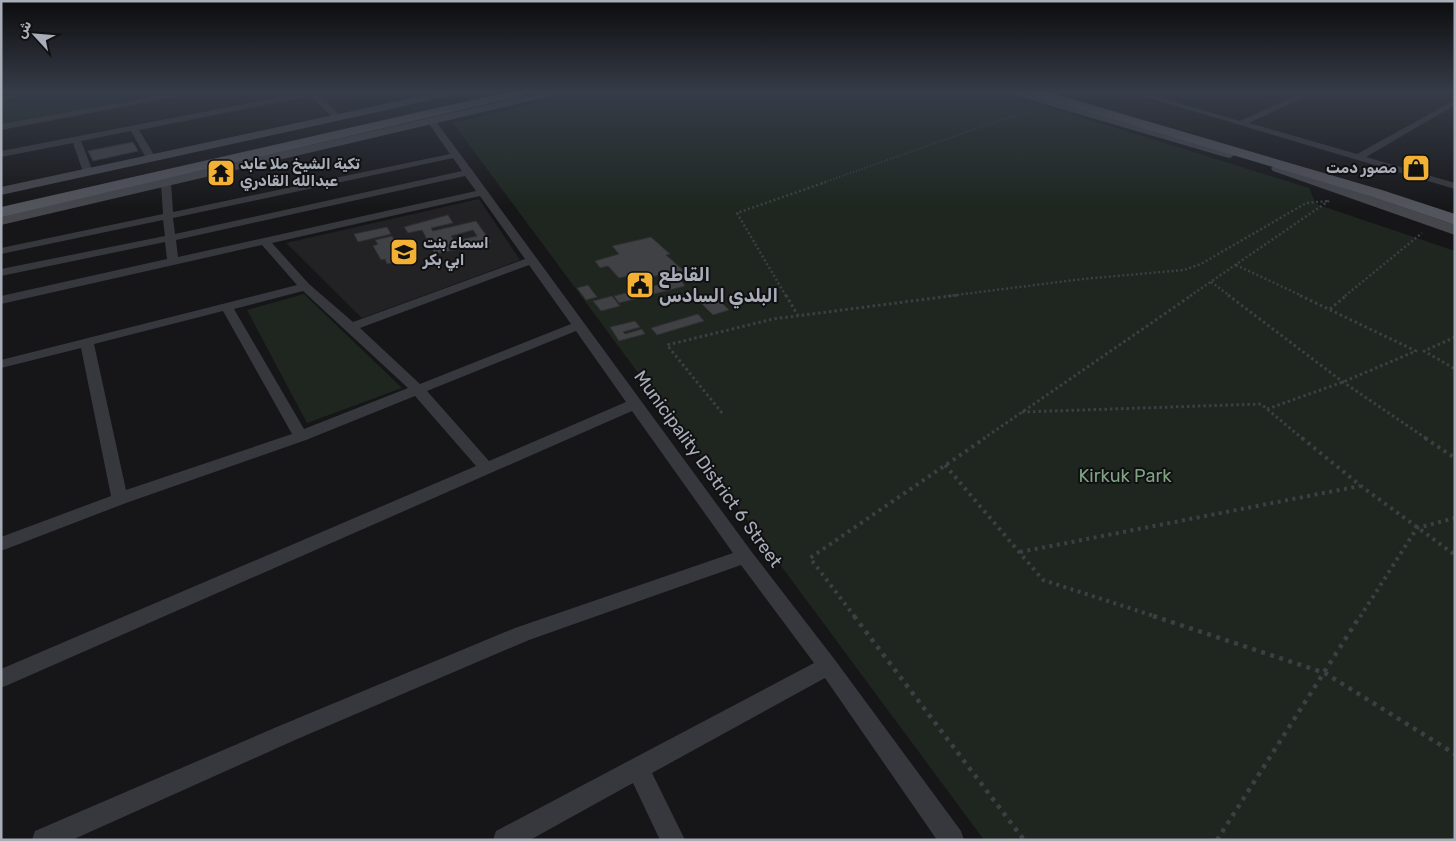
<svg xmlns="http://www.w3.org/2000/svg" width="1456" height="841" viewBox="0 0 1456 841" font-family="Rubik,Vazirmatn,sans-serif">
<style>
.built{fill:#222225}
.green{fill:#1e261f}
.building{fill:#404145;stroke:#303034;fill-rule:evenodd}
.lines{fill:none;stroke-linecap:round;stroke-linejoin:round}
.path-far4{stroke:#3d3f44;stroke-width:2;stroke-dasharray:1 2;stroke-linecap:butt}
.path-far3{stroke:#3d3f44;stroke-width:2.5;stroke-dasharray:2 2.5;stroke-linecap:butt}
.path-far2{stroke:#3d3f44;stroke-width:3;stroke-dasharray:2.5 3;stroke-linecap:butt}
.path-far1{stroke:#3d3f44;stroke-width:4;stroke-dasharray:3 4.5;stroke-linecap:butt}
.path{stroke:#3d3f44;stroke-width:4.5;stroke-dasharray:4 5.5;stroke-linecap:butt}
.street{fill:#37383d;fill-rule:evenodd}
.secondary{fill:#45474d;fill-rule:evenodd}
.primary{fill:#53555c;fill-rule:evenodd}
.labels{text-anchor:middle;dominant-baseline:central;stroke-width:4;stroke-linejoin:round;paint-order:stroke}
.far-poi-label{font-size:15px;font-weight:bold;fill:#a8adb8;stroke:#111113;text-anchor:start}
.poi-label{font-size:18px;font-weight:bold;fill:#a8adb8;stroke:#111113;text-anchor:start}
.street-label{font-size:18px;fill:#a8adb8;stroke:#111113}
.park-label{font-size:18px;fill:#7fa381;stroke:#111113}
</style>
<rect width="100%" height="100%" fill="#161618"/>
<!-- built -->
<path class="built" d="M479 199 520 260 362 318 286 243Z"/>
<!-- green -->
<path class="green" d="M58 92H117L122 102 2 124 1 102Z
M580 92H1001L1309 188 1316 204 1455 251V840H984L453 123Z
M304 294 402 388 307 423 247 310Z"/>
<!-- building -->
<path class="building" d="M133 142 138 151 93 161 88 151Z
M448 215 453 223 431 228 433 231 476 221 491 242 435 254 422 230 408 233 404 227ZM473 230 477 236 455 241 451 236Z
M387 227 391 234 358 242 354 234Z
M392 236 405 260 387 264 385 259 381 260 373 246 378 244 375 240Z
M651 237 670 254 666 255 684 271 672 275 669 273 647 278 642 273 619 278 608 266 600 268 595 261 619 254 612 246Z
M680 279 685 286 619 303 614 296Z
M588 285 597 297 586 300 577 288Z
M612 296 620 306 601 311 593 301Z
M715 296 729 310 713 315 699 301Z
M698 314 704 321 657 335 651 328Z
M635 321 640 327 623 332 625 334 642 329 645 334 619 341 610 327Z"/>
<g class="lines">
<!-- path-far4 -->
<path class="path-far4" d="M822 183 1006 118 1035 112"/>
<!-- path-far3 -->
<path class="path-far3" d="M1236 265 1302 296
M1211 282 1230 296
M786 296 737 213 826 182
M948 296 1083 279 1184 270 1201 264 1306 203 1328 201
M1190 296 1330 200
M1345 296 1422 233"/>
<!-- path-far2 -->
<path class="path-far2" d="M786 295 798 316
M1228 295 1343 382 1427 439
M1330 309 1347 295
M1455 337 1424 351 1455 369
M1267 409 1343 382 1416 351 1299 295
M1022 412 1261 404 1303 439
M722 413 667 345 773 319 958 295
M983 439 1192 295"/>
<!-- path-far1 -->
<path class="path-far1" d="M1302 438 1361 486 1455 555
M1425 438 1455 458
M945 465 1043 580 1157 617
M1020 552 1360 486
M855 617 810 558 985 438
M1360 617 1417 528 1455 518"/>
<!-- path -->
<path class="path" d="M854 616 1024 840
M1153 616 1325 673 1455 754
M1217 840 1360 616"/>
<!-- street -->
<path class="street" d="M30 92H46L1 101V97Z
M179 92H194L190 94 1 130V124Z
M307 92H324L318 95 340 115V119H334L311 96 139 130 156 158 151 161 146 158 131 131 81 141 93 172 88 175 83 172 73 143 1 157V151Z
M1129 92H1140L1240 121 1304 92H1314L1249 123 1357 154 1455 100V105L1366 157 1455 183V189Z
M431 118 434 119 472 170 751 551 835 660 961 831 964 840H937L825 678 652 773 685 840H660L633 783 530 840H493L496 831 814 663 741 565 529 640 295 740 72 840H32L35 831 279 726 515 628 733 553 632 411 1 688V669L476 466 415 396 306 440 126 503 1 551V537L111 496 81 348 1 368V360L297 285 262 245 1 304V296L167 259 165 242 1 276V269L165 236 163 220 1 254V248L163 214 161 183 166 180 171 183 173 212 450 154 427 121ZM453 158 462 171 175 234 173 218ZM465 176 476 191 178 257 176 240ZM480 196 525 259 353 322 309 284 272 243ZM529 265 571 324 420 384 360 328ZM303 291 408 388 304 429 234 309ZM223 311 292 434 126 490 94 344ZM576 331 626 402 489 461 427 391Z"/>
<!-- secondary -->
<path class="secondary" d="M440 92H460L454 95 1 195V187Z
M543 92H562L556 95 1 225V216Z
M1009 92H1025L1235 151 1236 154 1230 158 1225 157 1010 94Z
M1278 164 1455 225V235L1273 171 1271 168Z"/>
<!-- primary -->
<path class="primary" d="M507 92H528L522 96 1 217V207Z
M1030 92H1048L1382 190 1455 214V225L1370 196 1032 95Z"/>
</g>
<!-- sky -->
<linearGradient id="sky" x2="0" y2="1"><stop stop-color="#0c0c0d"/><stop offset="0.44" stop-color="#363c48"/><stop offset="1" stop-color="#363c48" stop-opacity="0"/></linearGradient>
<rect width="1456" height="209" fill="url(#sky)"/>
<!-- icons -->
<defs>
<symbol id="shop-square" viewBox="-11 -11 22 22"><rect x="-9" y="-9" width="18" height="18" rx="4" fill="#f2b134" stroke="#111113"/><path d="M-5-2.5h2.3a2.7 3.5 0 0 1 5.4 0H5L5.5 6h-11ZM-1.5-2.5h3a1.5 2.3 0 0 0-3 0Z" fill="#111"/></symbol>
<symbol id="temple-square" viewBox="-11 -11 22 22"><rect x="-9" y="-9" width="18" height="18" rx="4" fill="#f2b134" stroke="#111113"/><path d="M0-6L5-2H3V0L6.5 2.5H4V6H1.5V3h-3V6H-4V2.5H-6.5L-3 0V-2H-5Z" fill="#111"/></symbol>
<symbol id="school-square" viewBox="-11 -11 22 22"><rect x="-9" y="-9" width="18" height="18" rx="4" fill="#f2b134" stroke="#111113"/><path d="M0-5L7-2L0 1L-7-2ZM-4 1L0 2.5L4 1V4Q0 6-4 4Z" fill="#111"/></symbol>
<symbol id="civic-square" viewBox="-11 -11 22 22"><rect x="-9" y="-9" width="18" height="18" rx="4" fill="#f2b134" stroke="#111113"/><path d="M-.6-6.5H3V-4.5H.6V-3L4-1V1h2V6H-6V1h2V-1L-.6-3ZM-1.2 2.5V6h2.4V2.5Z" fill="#111"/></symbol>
</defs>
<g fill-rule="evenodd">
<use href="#shop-square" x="1400" y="152" width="32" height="32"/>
<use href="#temple-square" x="205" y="157" width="32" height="32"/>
<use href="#school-square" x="388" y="236" width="32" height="32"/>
<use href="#civic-square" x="624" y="269" width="32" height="32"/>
</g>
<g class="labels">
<!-- far-poi labels -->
<g class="far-poi-label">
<text x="240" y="164">تكية الشيخ ملا عابد<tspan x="240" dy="17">عبدالله القادري</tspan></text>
<text x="1397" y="168" text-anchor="end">مصور دمت</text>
<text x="423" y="243">اسماء بنت<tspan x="423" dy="17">ابي بكر</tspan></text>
</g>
<!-- poi labels -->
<g class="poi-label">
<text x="659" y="275">القاطع<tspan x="659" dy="21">البلدي السادس</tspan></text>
</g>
<!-- street labels -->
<g class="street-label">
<text transform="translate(708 469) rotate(54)">Municipality District 6 Street</text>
</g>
<!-- park labels -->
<g class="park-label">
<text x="1125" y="476">Kirkuk Park</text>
</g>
</g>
<!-- border -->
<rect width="1456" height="841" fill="none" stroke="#a8adb8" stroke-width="5"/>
<!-- north arrow -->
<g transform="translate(35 35) rotate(296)" stroke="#111113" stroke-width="4" paint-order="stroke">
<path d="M0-4L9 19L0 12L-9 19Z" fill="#a8adb8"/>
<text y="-8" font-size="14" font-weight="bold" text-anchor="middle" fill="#a8adb8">ش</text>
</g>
</svg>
